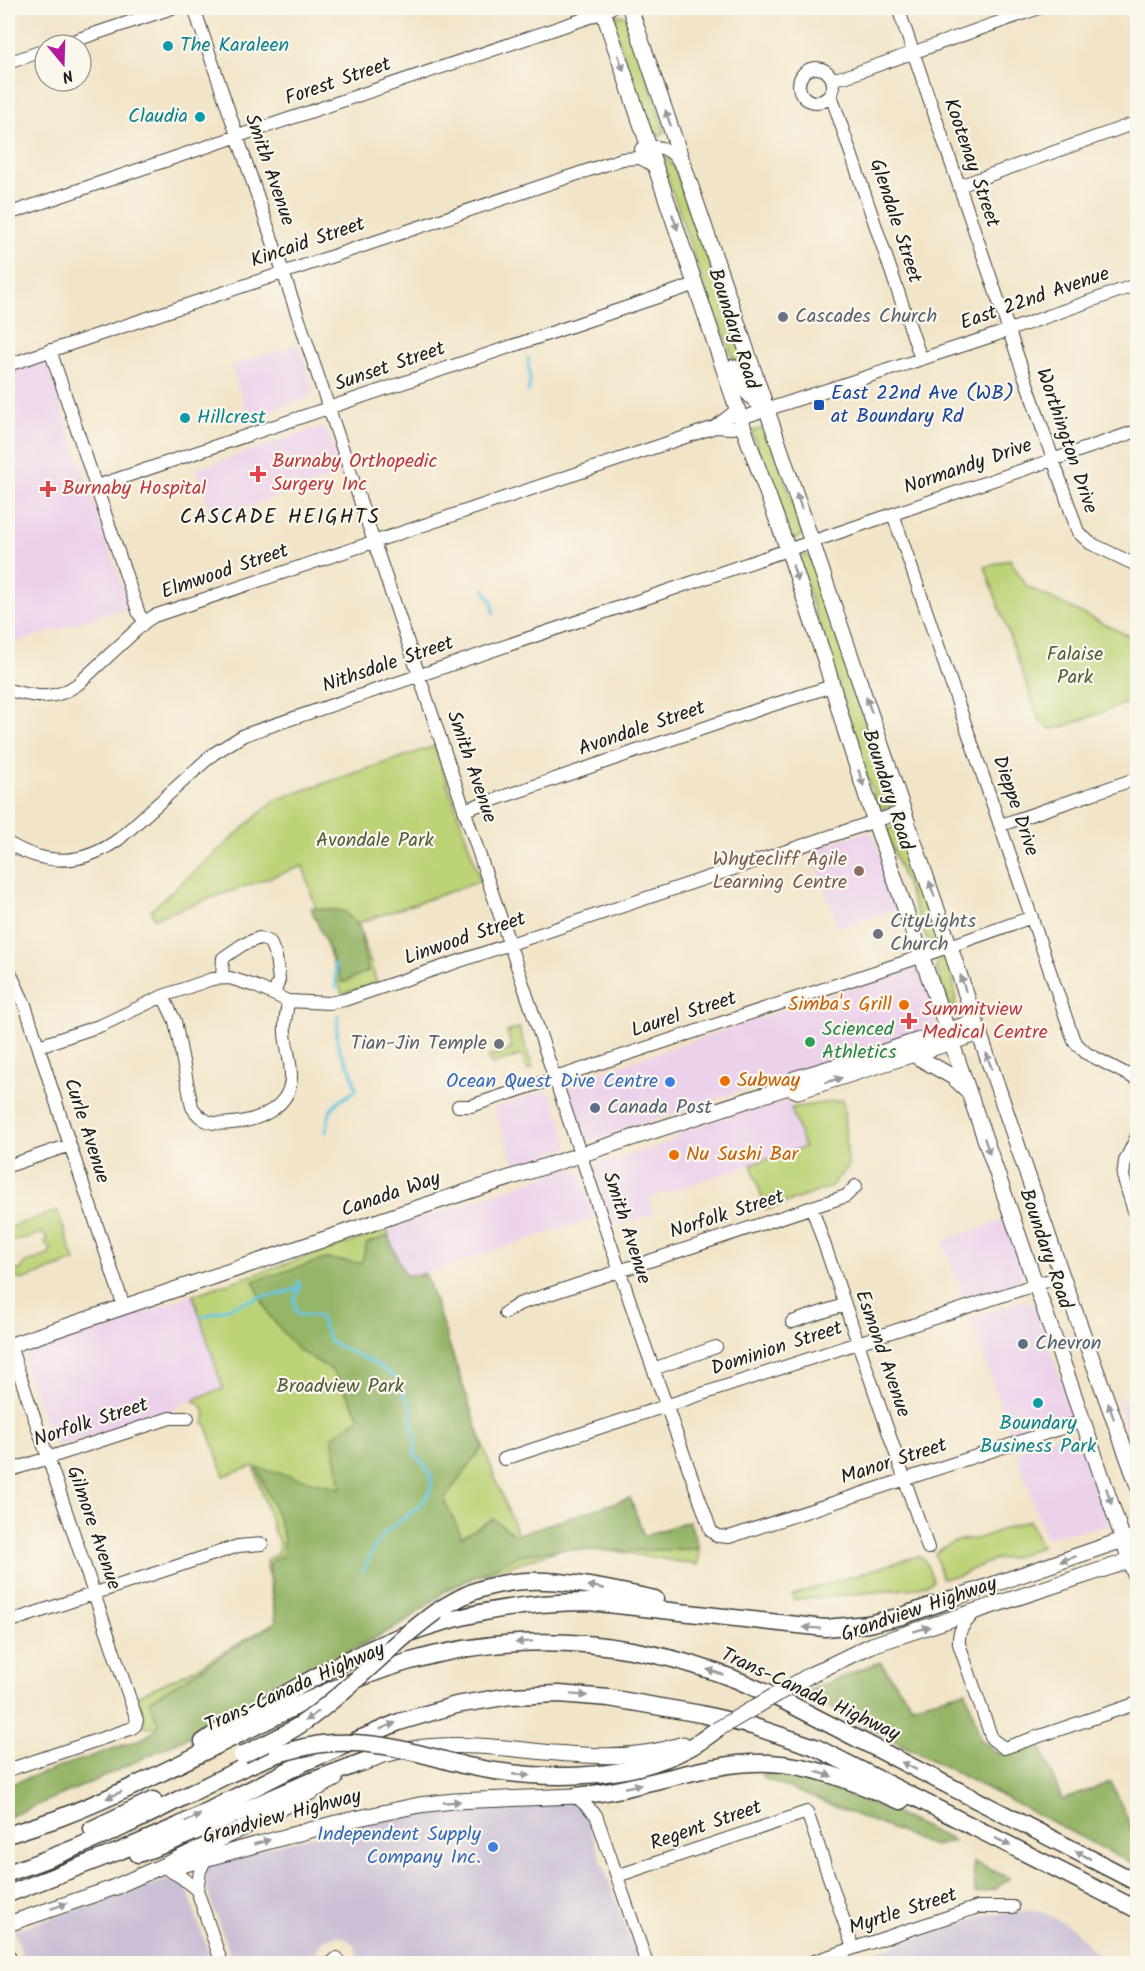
<svg xmlns="http://www.w3.org/2000/svg" width="1145" height="1971" viewBox="0 0 1145 1971" font-family="Kalam,sans-serif">
<style>
.built{fill:#ecd1eb}
.industrial{fill:#cbbfd5}
.green{fill:#bcd377;stroke:#6c784a;stroke-width:1.5}
.forest{fill:#95b568;stroke:#586842;stroke-width:1.5}
.lines{fill:none;stroke-linecap:round;stroke-linejoin:round}
.stream{stroke:#64c7e2;stroke-width:3}
.minor-casing{stroke:#3c3a36;stroke-width:14}
.major-casing{stroke:#3c3a36;stroke-width:17}
.highway-casing{stroke:#3c3a36;stroke-width:19}
.minor{stroke:#fff;stroke-width:12}
.major{stroke:#fff;stroke-width:15}
.highway{stroke:#fff;stroke-width:16}
.major-bridge-casing{stroke:#3c3a36;stroke-width:17;stroke-linecap:butt}
.highway-bridge-casing{stroke:#3c3a36;stroke-width:19;stroke-linecap:butt}
.major-bridge{stroke:#fff;stroke-width:15}
.highway-bridge{stroke:#fff;stroke-width:16}
.oneway{fill:#999}
.culture-dot{fill:#0f9aa8;stroke:#fbf7ec;stroke-width:2}
.worship-dot{fill:#6b7280;stroke:#fbf7ec;stroke-width:2}
.transit-dot{fill:#1a4fb4;stroke:#fbf7ec;stroke-width:2}
.health-dot{fill:#e0444e;stroke:#fbf7ec;stroke-width:2}
.education-dot{fill:#8d6e63;stroke:#fbf7ec;stroke-width:2}
.food-dot{fill:#e8710a;stroke:#fbf7ec;stroke-width:2}
.leisure-dot{fill:#2e9e5b;stroke:#fbf7ec;stroke-width:2}
.shop-dot{fill:#3f7fe0;stroke:#fbf7ec;stroke-width:2}
.service-dot{fill:#5c6f8a;stroke:#fbf7ec;stroke-width:2}
.labels{text-anchor:middle;dominant-baseline:central;stroke-width:4.5;stroke-linejoin:round;paint-order:stroke}
.culture-label{font-size:20px;fill:#0d838f;stroke:#fbf7ec;text-anchor:start}
.street-label{font-size:20px;fill:#1c1c1c;stroke:#fbf7ec}
.worship-label{font-size:20px;fill:#5b616d;stroke:#fbf7ec;text-anchor:start}
.transit-label{font-size:20px;fill:#164399;stroke:#fbf7ec;text-anchor:start}
.health-label{font-size:20px;fill:#be3a42;stroke:#fbf7ec;text-anchor:start}
.park-label{font-size:20px;fill:#545c3c;stroke:#fbf7ec}
.education-label{font-size:20px;fill:#785e54;stroke:#fbf7ec;text-anchor:end}
.food-label{font-size:20px;fill:#c56008;stroke:#fbf7ec;text-anchor:start}
.leisure-label{font-size:20px;fill:#27864d;stroke:#fbf7ec;text-anchor:start}
.shop-label{font-size:20px;fill:#366cbe;stroke:#fbf7ec;text-anchor:end}
.service-label{font-size:20px;fill:#4e5e75;stroke:#fbf7ec;text-anchor:start}
.neighbourhood-label{font-size:21px;letter-spacing:1.5px;fill:#1c1c1c;stroke:#fbf7ec}
</style>
<rect width="100%" height="100%" fill="#fbf7ec"/>
<filter id="ink" filterUnits="userSpaceOnUse"><feTurbulence type="fractalNoise" baseFrequency=".0167" numOctaves="2"/><feDisplacementMap in="SourceGraphic" scale="12" xChannelSelector="R" yChannelSelector="G"/><feConvolveMatrix kernelMatrix="1 2 1 2 8 2 1 2 1" color-interpolation-filters="sRGB"/></filter>
<filter id="wash" filterUnits="userSpaceOnUse"><feTurbulence type="fractalNoise" baseFrequency=".008" numOctaves="4" result="noise"/><feDisplacementMap in="SourceGraphic" scale="24" xChannelSelector="R" yChannelSelector="G"/><feGaussianBlur stdDeviation="1.35" result="paint"/><feColorMatrix in="noise" values="0 0 0 0 0 0 0 0 0 0 0 0 0 0 0 0 0 1.4 0 .05"/><feComposite in="paint" operator="in"/></filter>
<g filter="url(#wash)">
<rect width="100%" height="100%" fill="#f2e4c8"/>
<!-- built -->
<path class="built" d="M298 344 313 389 312 396 249 418 231 366Z
M37 363 45 364 48 368 129 607 8 645V373Z
M318 428H324L328 432 342 474 213 519 196 469Z
M869 831 872 833 899 908 838 928 811 849Z
M916 967 919 969 937 1018 934 1028 879 1047 774 1080 593 1140H586L583 1136 568 1092 573 1081 910 968Z
M543 1091 552 1094 568 1140V1146L562 1150 515 1166 494 1108Z
M789 1101 804 1147 649 1198 654 1214 614 1227 595 1172V1169L598 1162 612 1161 672 1141 680 1132 761 1106Z
M570 1168 575 1169 579 1173 594 1218 404 1280 387 1230Z
M1006 1219 1023 1269 1021 1277 1014 1282 964 1299 943 1241Z
M193 1295 223 1389 199 1397 194 1401 184 1402 176 1408 61 1446 53 1444 24 1364 28 1352 33 1349Z
M1025 1300 1030 1301 1036 1307 1070 1408V1412L1066 1416 1043 1429 1017 1436 1012 1430H1009L971 1318Z
M1116 1397 1137 1406V1459Z
M1060 1435H1075L1081 1439 1108 1517V1526L1045 1537 1017 1454 1025 1447Z"/>
<!-- industrial -->
<path class="industrial" d="M574 1801 582 1807 586 1817 638 1963H357L358 1955 354 1945 346 1938 337 1936 327 1938 321 1943 310 1963H233L208 1892 205 1875 206 1867 212 1861 424 1809Z
M174 1878 186 1886 212 1963H19L16 1957 22 1954 14 1930Z
M1039 1910 1071 1927 1105 1963 827 1964 842 1959 865 1955 990 1914Z"/>
<!-- green -->
<path class="green" d="M619 15 627 17 665 131 659 136H652L612 21Z
M660 155 666 157 675 169 696 230 708 255 756 393 735 366 726 338 706 292Z
M767 427 803 534 798 538H792L790 536 752 433 753 431Z
M805 555 810 556 894 805 884 809 876 804 799 562 801 558Z
M1010 559 1026 586 1137 640V699L1063 727 1051 729 1040 722 985 567Z
M435 746 481 881 358 923 377 983 342 994 303 866 154 918 151 910 275 800Z
M896 824H900L941 936 937 941H929L925 935 888 837V830Z
M943 958C955 965 957 1005 954 1018L936 968 938 960Z
M519 1028 533 1068 528 1070 521 1055 491 1065 488 1057 512 1049 507 1032Z
M843 1100 848 1167 830 1187 766 1210 751 1164 804 1147 791 1108Z
M56 1211 58 1212 75 1261 22 1280 15 1277 14 1272 22 1269 23 1264 48 1255 51 1250 45 1242 47 1240 45 1235 41 1233 16 1241 11 1238 8 1239V1228Z
M387 1230 403 1280 424 1273 490 1465 518 1536 630 1498 644 1536 689 1521 699 1549 698 1565 615 1551 562 1549 472 1578 159 1726 143 1727 145 1720 137 1696 193 1670 276 1622 266 1560 277 1554 280 1543 274 1532 254 1466 224 1476 207 1426 204 1424C208 1414 204 1406 194 1401L199 1397 223 1389 193 1295Z
M1029 1520 1041 1547 1010 1558 995 1559 958 1576 942 1578 935 1554C943 1545 964 1537 976 1539Z
M917 1556 924 1558 933 1580 932 1582 915 1588 794 1600 792 1595Z"/>
<!-- forest -->
<path class="forest" d="M311 908 344 911 359 926 368 971 343 983Z
M388 1236 405 1275H426L483 1446 444 1500 462 1537 493 1519 515 1535 630 1498 644 1536 689 1521 699 1549 615 1551 562 1549 520 1555 448 1589 405 1622 190 1736 92 1782 8 1817V1785L144 1738 159 1726 149 1701 276 1622 269 1564 283 1555 284 1540 279 1520 257 1468 341 1488 332 1437 360 1417 332 1370 297 1349 269 1315 253 1281 326 1259 361 1263 367 1243Z
M880 1662 912 1705 966 1691 981 1740 1000 1755 1040 1744 1062 1800 1111 1782 1137 1840V1866L802 1693Z
M774 1773 825 1786 887 1810 954 1841 934 1846 763 1778 761 1774Z
M973 1863V1862L1009 1878 996 1889 975 1893Z"/>
<g class="lines">
<!-- stream -->
<path class="stream" d="M528 358 530 381 528 392
M484 589 492 602 494 614
M335 964 336 988
M326 1132C329 1120 328 1108 339 1101 346 1097 350 1095 356 1089L351 1070 339 1049 337 1038 338 1015
M298 1281C300 1289 299 1293 294 1298L295 1309 300 1315 319 1316 330 1342 372 1362 394 1376 411 1407V1419L416 1440 414 1454C419 1459 425 1465 429 1472 442 1499 402 1517 387 1531 375 1542 369 1558 363 1571
M202 1317 263 1296 278 1295 300 1287"/>
</g>
</g>
<g filter="url(#ink)">
<g class="lines">
<defs>
<path id="minor" d="M194 8 643 1340 711 1531 717 1536 729 1537 1083 1421
M898 8 1078 532 1090 543 1138 566
M61 45 172 8
M8 63 45 50
M799 85a17 17 0 1 1 34 0a17 17 0 1 1-34 0Z
M832 79 847 76 1039 8
M831 95 921 359
M641 149C658 143 672 149 681 165
M959 186 1138 122
M8 214 590 17 611 8
M50 350 139 614 145 622
M8 365 622 159 640 158 656 167
M741 418 998 334 1138 284
M715 427 732 428 743 426
M97 486 696 284
M893 514 1074 1041 1086 1053 1138 1080
M8 690C37 697 52 702 78 684L145 622 154 616 715 427 738 409
M464 810 763 708 832 686
M1001 825 1138 778
M8 843C46 866 82 866 119 839L213 754 244 735 1131 433 1138 432
M8 968 25 1005 66 1133 124 1307
M222 978 223 958 242 945 259 938 270 942 276 957 279 980 274 994
M163 996 175 1021 192 1107C202 1123 214 1125 232 1123 258 1121 292 1107 291 1075 291 1061 286 1047 285 1033 284 1023 287 1011 288 1001
M39 1046 102 1025 163 996 212 979 230 978 255 986 288 1001 329 1003 344 1000 905 811
M458 1106H471L911 960 1032 917
M1138 1134 1125 1161 1123 1176 1138 1224
M8 1166 70 1145
M812 1208 928 1548
M505 1313 519 1304 846 1196 856 1186
M792 1322 844 1305
M653 1369 716 1347
M504 1459 1062 1276
M8 1471 170 1418H188
M973 1614C964 1625 958 1629 959 1644L992 1739 1004 1748 1138 1703
M8 1622 238 1546 262 1544
M8 1770 130 1729 135 1726 137 1720 10 1346
M576 1796 596 1815 647 1964
M206 1858 200 1871 197 1890 222 1964
M167 1869 181 1877 197 1890
M617 1876 807 1812 853 1948
M330 1964 337 1958
M806 1964 978 1907H1013"/>
<path id="major" d="M602 8 745 432 792 561 825 660 845 730 875 822 1083 1421 1138 1584
M630 8 1062 1276 1138 1486
M733 367C742 388 749 397 768 410
M914 1055 953 1077 967 1090
M788 1087 798 1091 980 1033
M8 1346 405 1212 788 1087 794 1079 880 1053 976 1021
M951 1599 1111 1544 1138 1536
M810 1675 872 1645 1138 1558
M364 1763C383 1753 404 1750 425 1747 511 1738 599 1773 683 1744
M182 1865 336 1823 419 1805 454 1801 576 1796
M110 1889 169 1863 247 1826 335 1779
M8 1924 119 1886
M8 1957 10 1964"/>
<path id="highway" d="M437 1611C450 1603 463 1595 478 1590 536 1570 597 1587 655 1599
M203 1742 213 1735C273 1702 332 1664 396 1638 457 1614 523 1602 589 1602L825 1628 868 1624 902 1616 951 1599
M463 1765C534 1781 624 1783 689 1748 699 1743 708 1736 716 1730
M576 1796C595 1794 615 1791 634 1786 679 1776 724 1761 770 1763 815 1765 860 1785 901 1801
M92 1829 153 1800
M8 1835C25 1829 42 1824 59 1818 117 1796 173 1767 228 1740 286 1711 345 1680 407 1662 515 1630 627 1638 732 1678 750 1685 768 1694 786 1702L1138 1883
M138 1854 174 1841 304 1784 373 1758
M8 1873C48 1859 88 1844 127 1825 177 1802 225 1773 277 1754
M8 1894 120 1851 178 1826 301 1764 399 1722 456 1705 510 1696 559 1694 609 1698 701 1714 752 1726 815 1747 1138 1910"/>
</defs>
<!-- minor casing -->
<use href="#minor" class="minor-casing"/>
<!-- major casing -->
<use href="#major" class="major-casing"/>
<!-- highway casing -->
<use href="#highway" class="highway-casing"/>
<!-- minor -->
<use href="#minor" class="minor"/>
<!-- major -->
<use href="#major" class="major"/>
<!-- highway -->
<use href="#highway" class="highway"/>
<defs>
<path id="major-bridge" d="M716 1730 810 1675"/>
<path id="highway-bridge" d="M277 1754C292 1750 307 1746 322 1744 371 1738 417 1753 463 1765
M242 1755C265 1744 290 1733 310 1718 355 1685 392 1643 437 1611"/>
</defs>
<!-- major-bridge casing -->
<use href="#major-bridge" class="major-bridge-casing"/>
<!-- highway-bridge casing -->
<use href="#highway-bridge" class="highway-bridge-casing"/>
<!-- major-bridge -->
<use href="#major-bridge" class="major-bridge"/>
<!-- highway-bridge -->
<use href="#highway-bridge" class="highway-bridge"/>
</g>
<!-- one-way arrows -->
<defs><path id="oneway-solid" d="M-6-.8H1V-3.2L6.5 0L1 3.2V.8H-6Z" transform="scale(1.5)"/></defs>
<g class="oneway">
<use href="#oneway-solid" transform="translate(621 63) rotate(71)"/>
<use href="#oneway-solid" transform="translate(668 118) rotate(-109)"/>
<use href="#oneway-solid" transform="translate(675 222) rotate(71)"/>
<use href="#oneway-solid" transform="translate(799 501) rotate(-108)"/>
<use href="#oneway-solid" transform="translate(795 573) rotate(72)"/>
<use href="#oneway-solid" transform="translate(869 705) rotate(-109)"/>
<use href="#oneway-solid" transform="translate(861 778) rotate(72)"/>
<use href="#oneway-solid" transform="translate(932 889) rotate(-109)"/>
<use href="#oneway-solid" transform="translate(963 983) rotate(-108)"/>
<use href="#oneway-solid" transform="translate(989 1061) rotate(-109)"/>
<use href="#oneway-solid" transform="translate(834 1080) rotate(-17)"/>
<use href="#oneway-solid" transform="translate(987 1146) rotate(71)"/>
<use href="#oneway-solid" transform="translate(1111 1411) rotate(-110)"/>
<use href="#oneway-solid" transform="translate(1109 1496) rotate(71)"/>
<use href="#oneway-solid" transform="translate(1068 1559) rotate(161)"/>
<use href="#oneway-solid" transform="translate(596 1587) rotate(-169)"/>
<use href="#oneway-solid" transform="translate(812 1628) rotate(-176)"/>
<use href="#oneway-solid" transform="translate(922 1629) rotate(-17)"/>
<use href="#oneway-solid" transform="translate(524 1642) rotate(176)"/>
<use href="#oneway-solid" transform="translate(715 1672) rotate(-162)"/>
<use href="#oneway-solid" transform="translate(579 1695) rotate(4)"/>
<use href="#oneway-solid" transform="translate(312 1716) rotate(144)"/>
<use href="#oneway-solid" transform="translate(388 1726) rotate(-22)"/>
<use href="#oneway-solid" transform="translate(909 1766) rotate(-153)"/>
<use href="#oneway-solid" transform="translate(824 1774) rotate(16)"/>
<use href="#oneway-solid" transform="translate(521 1775) rotate(5)"/>
<use href="#oneway-solid" transform="translate(633 1786) rotate(-12)"/>
<use href="#oneway-solid" transform="translate(114 1795) rotate(156)"/>
<use href="#oneway-solid" transform="translate(452 1802) rotate(-5)"/>
<use href="#oneway-solid" transform="translate(193 1818) rotate(-26)"/>
<use href="#oneway-solid" transform="translate(262 1842) rotate(-16)"/>
<use href="#oneway-solid" transform="translate(1003 1842) rotate(27)"/>
<use href="#oneway-solid" transform="translate(1083 1855) rotate(-153)"/>
<use href="#oneway-solid" transform="translate(59 1906) rotate(-19)"/>
</g>
</g>
<!-- markers -->
<g class="culture-dot">
<circle cx="168" cy="46" r="6"/>
<circle cx="200" cy="117" r="6"/>
<circle cx="185" cy="418" r="6"/>
<circle cx="1038" cy="1403" r="6"/>
</g>
<g class="worship-dot">
<circle cx="783" cy="317" r="6"/>
<circle cx="878" cy="934" r="6"/>
<circle cx="499" cy="1044" r="6"/>
</g>
<rect class="transit-dot" x="813" y="399" width="12" height="12" rx="3"/>
<g class="health-dot">
<path d="M255 465h6v6h6v6h-6v6h-6v-6h-6v-6h6z"/>
<path d="M45 480h6v6h6v6h-6v6h-6v-6h-6v-6h6z"/>
<path d="M906 1012h6v6h6v6h-6v6h-6v-6h-6v-6h6z"/>
</g>
<circle class="education-dot" cx="859" cy="871" r="6"/>
<g class="food-dot">
<circle cx="904" cy="1005" r="6"/>
<circle cx="725" cy="1081" r="6"/>
<circle cx="674" cy="1155" r="6"/>
</g>
<circle class="leisure-dot" cx="810" cy="1042" r="6"/>
<g class="shop-dot">
<circle cx="670" cy="1082" r="6"/>
<circle cx="493" cy="1847" r="6"/>
</g>
<g class="service-dot">
<circle cx="595" cy="1108" r="6"/>
<circle cx="1023" cy="1344" r="6"/>
</g>
<g class="labels">
<!-- culture labels -->
<g class="culture-label">
<text x="180" y="46">The Karaleen</text>
<text x="188" y="117" text-anchor="end">Claudia</text>
<text x="197" y="418">Hillcrest</text>
<text x="1038" y="1424" text-anchor="middle">Boundary<tspan x="1038" dy="23">Business Park</tspan></text>
</g>
<!-- street labels -->
<g class="street-label">
<text transform="translate(338 82) rotate(-19)">Forest Street</text>
<text transform="translate(971 163) rotate(71)">Kootenay Street</text>
<text transform="translate(269 170) rotate(71)">Smith Avenue</text>
<text transform="translate(895 221) rotate(72)">Glendale Street</text>
<text transform="translate(308 243) rotate(-19)">Kincaid Street</text>
<text transform="translate(1035 299) rotate(-19)">East 22nd Avenue</text>
<text transform="translate(733 329) rotate(72)">Boundary Road</text>
<text transform="translate(390 367) rotate(-19)">Sunset Street</text>
<text transform="translate(1066 441) rotate(71)">Worthington Drive</text>
<text transform="translate(968 467) rotate(-19)">Normandy Drive</text>
<text transform="translate(225 572) rotate(-19)">Elmwood Street</text>
<text transform="translate(388 665) rotate(-19)">Nithsdale Street</text>
<text transform="translate(642 729) rotate(-19)">Avondale Street</text>
<text transform="translate(471 767) rotate(71)">Smith Avenue</text>
<text transform="translate(887 790) rotate(72)">Boundary Road</text>
<text transform="translate(1015 806) rotate(71)">Dieppe Drive</text>
<text transform="translate(465 939) rotate(-19)">Linwood Street</text>
<text transform="translate(684 1015) rotate(-18)">Laurel Street</text>
<text transform="translate(86 1131) rotate(72)">Curle Avenue</text>
<text transform="translate(391 1195) rotate(-19)">Canada Way</text>
<text transform="translate(727 1215) rotate(-18)">Norfolk Street</text>
<text transform="translate(626 1228) rotate(72)">Smith Avenue</text>
<text transform="translate(1045 1249) rotate(71)">Boundary Road</text>
<text transform="translate(777 1349) rotate(-18)">Dominion Street</text>
<text transform="translate(882 1354) rotate(71)">Esmond Avenue</text>
<text transform="translate(91 1423) rotate(-18)">Norfolk Street</text>
<text transform="translate(894 1462) rotate(-18)">Manor Street</text>
<text transform="translate(93 1528) rotate(71)">Gilmore Avenue</text>
<text transform="translate(919 1610) rotate(-19)">Grandview Highway</text>
<text transform="translate(295 1688) rotate(-24)">Trans-Canada Highway</text>
<text transform="translate(810 1695) rotate(25)">Trans-Canada Highway</text>
<text transform="translate(282 1817) rotate(-15)">Grandview Highway</text>
<text transform="translate(706 1826) rotate(-19)">Regent Street</text>
<text transform="translate(903 1912) rotate(-18)">Myrtle Street</text>
</g>
<!-- worship labels -->
<g class="worship-label">
<text x="795" y="317">Cascades Church</text>
<text x="890" y="922">CityLights<tspan x="890" dy="23">Church</tspan></text>
<text x="487" y="1044" text-anchor="end">Tian-Jin Temple</text>
</g>
<!-- transit labels -->
<g class="transit-label">
<text x="831" y="394">East 22nd Ave (WB)<tspan x="831" dy="23">at Boundary Rd</tspan></text>
</g>
<!-- health labels -->
<g class="health-label">
<text x="272" y="462">Burnaby Orthopedic<tspan x="272" dy="23">Surgery Inc</tspan></text>
<text x="62" y="489">Burnaby Hospital</text>
<text x="922" y="1010">Summitview<tspan x="922" dy="23">Medical Centre</tspan></text>
</g>
<!-- park labels -->
<g class="park-label">
<text x="1075" y="655">Falaise<tspan x="1075" dy="23">Park</tspan></text>
<text x="375" y="841">Avondale Park</text>
<text x="340" y="1387">Broadview Park</text>
</g>
<!-- education labels -->
<g class="education-label">
<text x="847" y="860">Whytecliff Agile<tspan x="847" dy="23">Learning Centre</tspan></text>
</g>
<!-- food labels -->
<g class="food-label">
<text x="892" y="1005" text-anchor="end">Simba's Grill</text>
<text x="737" y="1081">Subway</text>
<text x="686" y="1155">Nu Sushi Bar</text>
</g>
<!-- leisure labels -->
<g class="leisure-label">
<text x="822" y="1030">Scienced<tspan x="822" dy="23">Athletics</tspan></text>
</g>
<!-- shop labels -->
<g class="shop-label">
<text x="658" y="1082">Ocean Quest Dive Centre</text>
<text x="481" y="1835">Independent Supply<tspan x="481" dy="23">Company Inc.</tspan></text>
</g>
<!-- service labels -->
<g class="service-label">
<text x="607" y="1108">Canada Post</text>
<text x="1035" y="1344">Chevron</text>
</g>
<!-- neighbourhood labels -->
<g class="neighbourhood-label">
<text x="280" y="517">CASCADE HEIGHTS</text>
</g>
</g>
<!-- margin -->
<rect width="1145" height="1971" fill="none" stroke="#fbf7ec" stroke-width="30"/>
<!-- north arrow -->
<g transform="translate(63 63) rotate(161)"><circle r="28" fill="#fbf7ec" stroke="#a29f99" stroke-width="1.5"/>
<path d="M0-4.5L10 22L0 15L-10 22Z" fill="#b5179e"/>
<text y="-9" font-size="16" font-weight="bold" text-anchor="middle" fill="#1c1c1c">N</text>
</g>
</svg>
